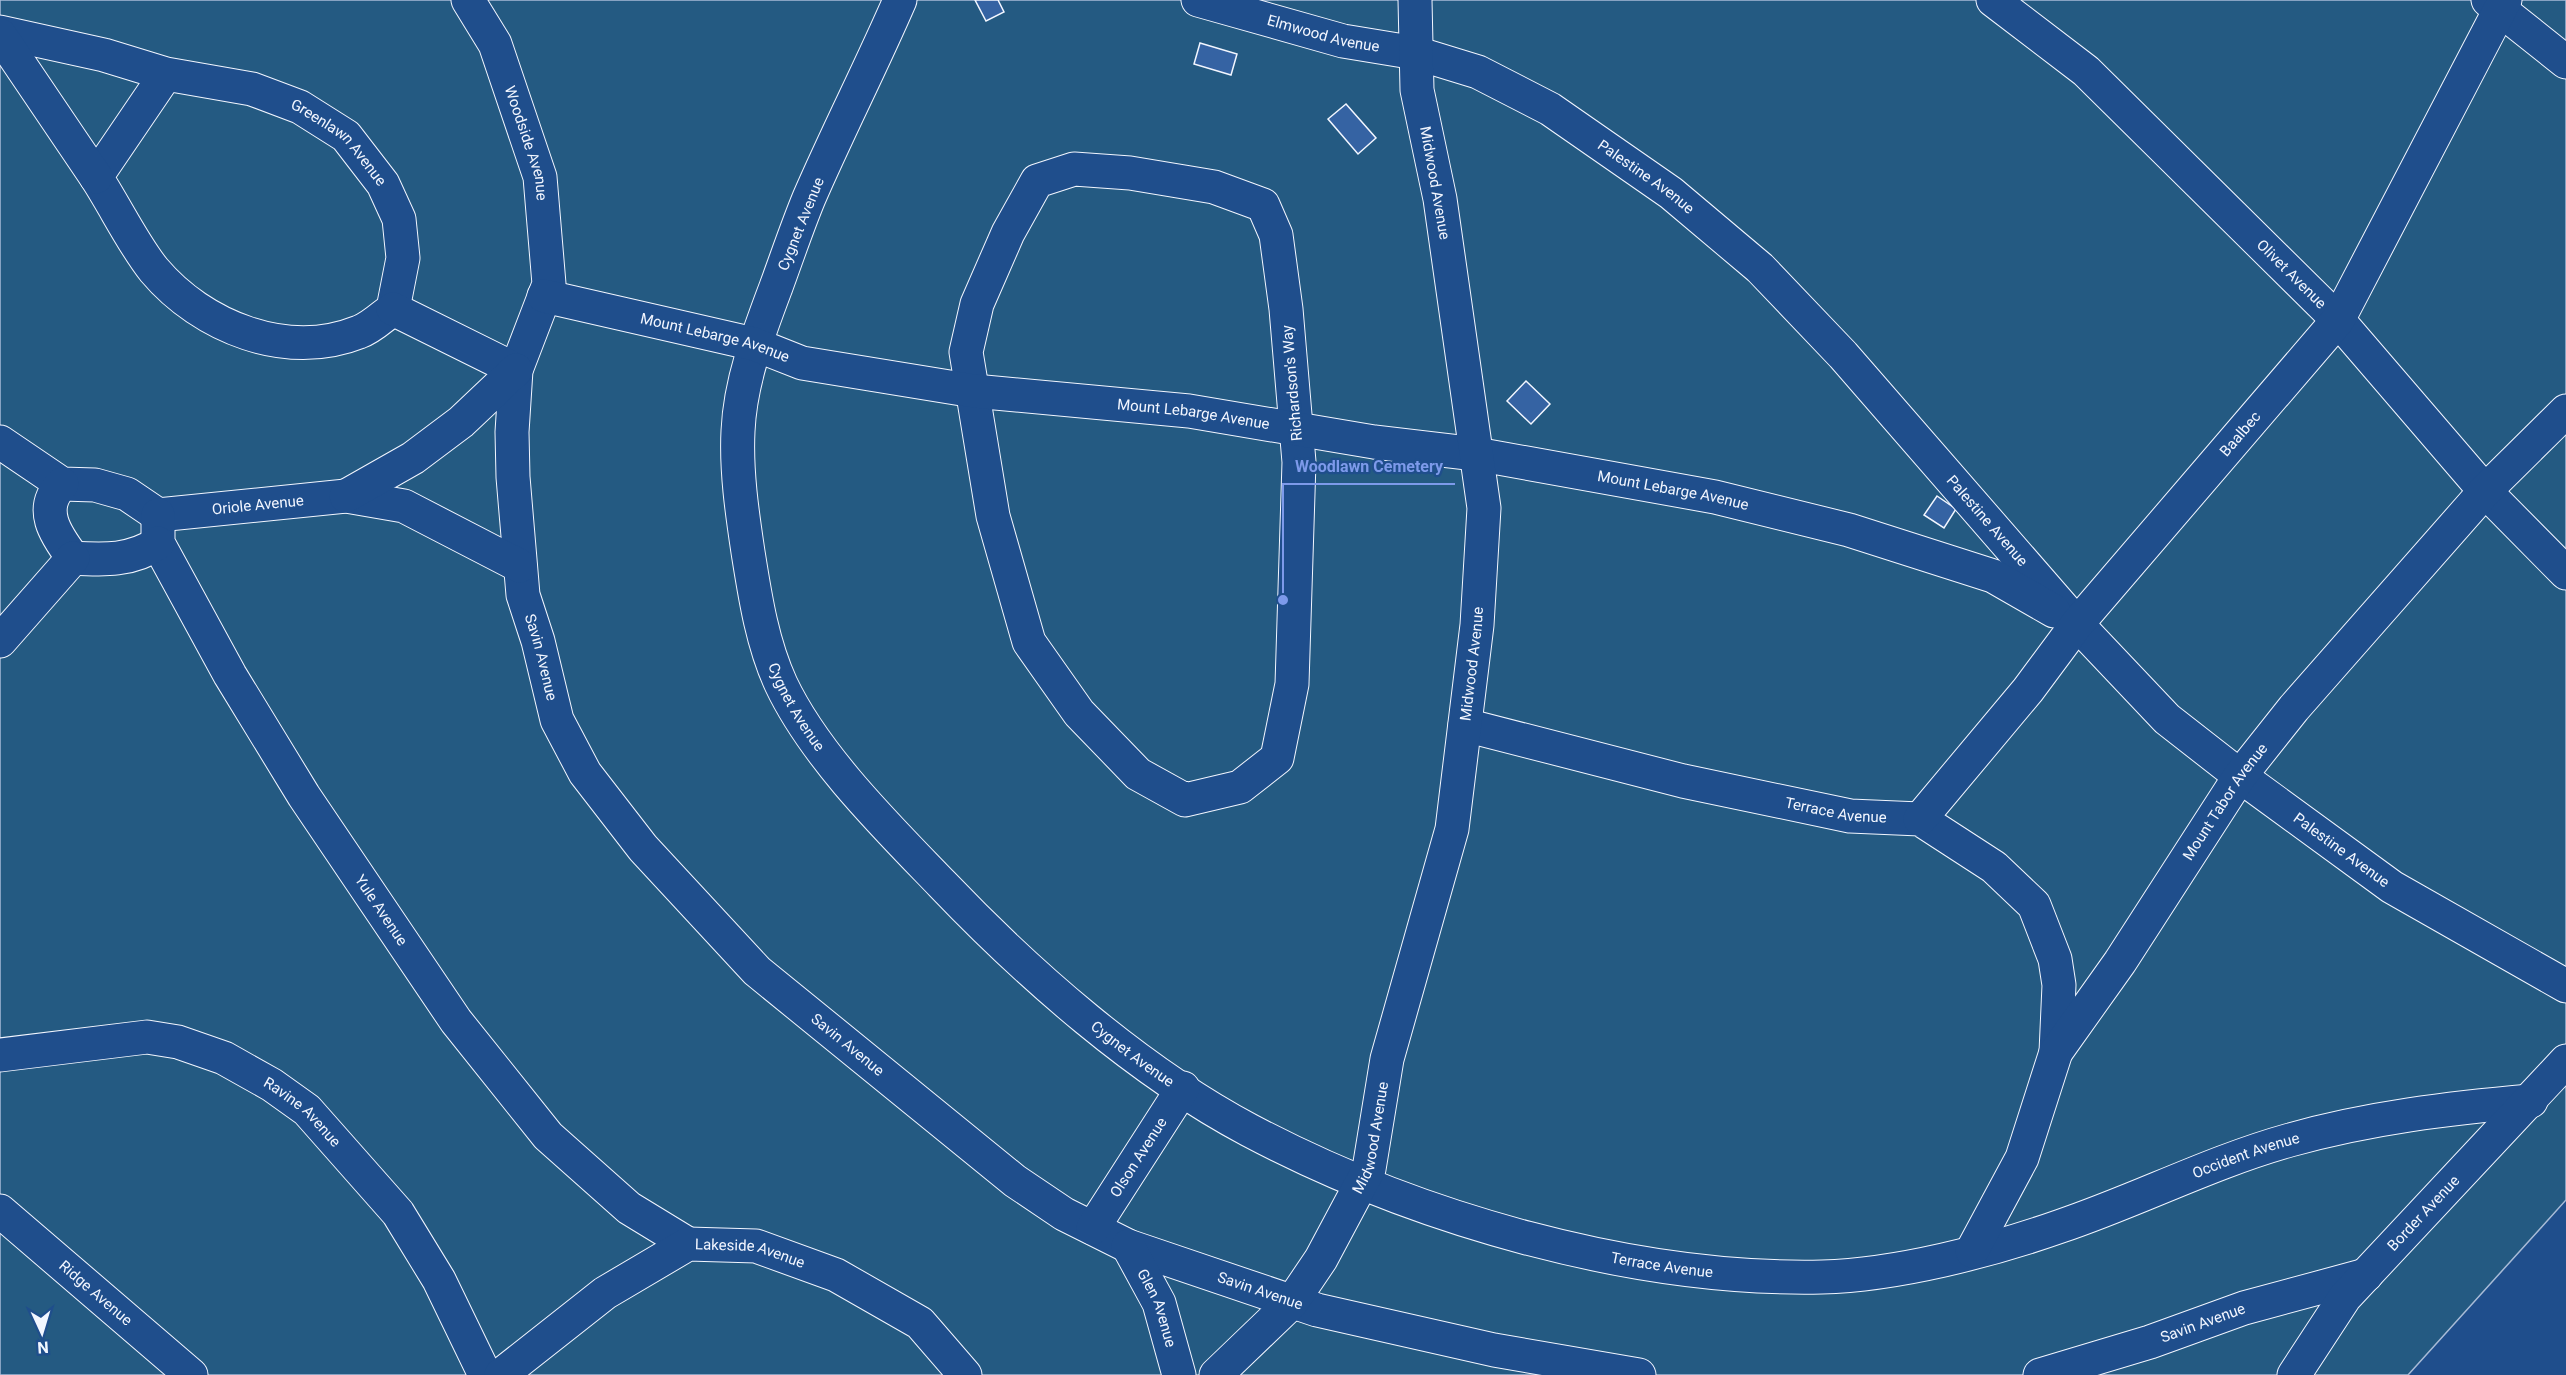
<svg xmlns="http://www.w3.org/2000/svg" width="2566" height="1375" viewBox="0 0 2566 1375" font-family="Roboto,sans-serif">
<style>
.green{fill:#245a82;stroke:#a8bbd7;stroke-width:1.5}
.building{fill:#3563a3;stroke:#f2f6ff;stroke-width:1.5}
.lines{fill:none;stroke-linecap:round;stroke-linejoin:round}
.minor-casing{stroke:#f2f6ff;stroke-width:35}
.minor{stroke:#1f4e8c;stroke-width:33}
.labels{text-anchor:middle;dominant-baseline:central;stroke-width:4.5;stroke-linejoin:round;paint-order:stroke}
.street-label{font-size:15px;fill:#f2f6ff;stroke:#1f4e8c}
.leader{fill:none;stroke:#7d9aea;stroke-width:2}
.callout-dot{fill:#7d9aea;stroke:#1f4e8c;stroke-width:2}
.callout-label{font-size:16px;text-anchor:middle;font-weight:bold;fill:#7d9aea;stroke:#1f4e8c;stroke-width:4.5;stroke-linejoin:round;paint-order:stroke}
</style>
<rect width="100%" height="100%" fill="#1f4e8c"/>
<!-- green -->
<path class="green" d="M0 0H2566V1200L2408 1375H0Z"/>
<!-- building -->
<path class="building" d="M975 0H998L1004 12 986 21Z
M1200 43 1237 54 1231 75 1194 64Z
M1346 104 1376 138 1358 154 1328 119Z
M1526 381 1550 404 1531 424 1507 401Z
M1937 496 1956 509 1944 528 1924 515Z"/>
<g class="lines">
<defs>
<g id="minor">
<path id="s1" d="M468 0 495 44 540 177 549 284 516 370 512 432 513 477 523 595 538 641 557 720 585 773 643 848 757 971 1015 1181 1064 1214 1128 1246 1317 1310 1494 1350 1639 1375"/>
<path id="s2" d="M900 0C871 67 838 131 809 198 797 227 787 257 776 287 759 332 740 382 738 431 736 471 742 512 748 552 755 596 762 643 781 684 815 756 887 827 942 884 1028 974 1138 1071 1249 1130 1415 1218 1633 1281 1822 1277 1897 1275 1990 1251 2061 1226 2138 1200 2211 1162 2290 1140 2368 1118 2450 1108 2531 1101"/>
<path id="s3" d="M1198 0 1343 41 1416 53 1478 72 1550 109 1671 193 1760 268 1843 355 2077 624 2167 719 2240 776 2392 887 2566 986"/>
<path id="s4" d="M1993 0 2086 71 2338 320 2485 491 2566 573"/>
<path d="M2488 0 2566 62"/>
<path id="s5" d="M0 32 104 55 166 74 252 89 300 107 346 136 383 184 399 219 403 258 393 309C383 316 371 328 359 332 287 361 202 327 154 270 133 244 115 206 96 177L166 74"/>
<path d="M0 35 96 177"/>
<path d="M1074 169 1130 173 1214 187 1263 205 1276 235 1286 309 1299 462 1292 684 1277 758 1240 787 1185 800 1138 774 1079 713 1029 642 993 516 966 352 977 304 1008 233 1037 181Z"/>
<path id="s6" d="M544 296 754 344 802 363 974 391 1189 411 1374 442 1476 454 1715 497 1849 530 1993 576 2054 611"/>
<path d="M393 309 516 370"/>
<path id="s7" d="M0 442 62 484 95 485 127 494 158 515 346 496 404 506 520 566"/>
<path d="M62 484C38 509 55 534 73 558"/>
<path d="M346 496 413 458 461 422 516 370"/>
<path id="s8" d="M158 515V543L230 675 304 796 456 1021 548 1136 629 1208 688 1244"/>
<path d="M73 558C104 560 132 561 158 543"/>
<path d="M0 641 73 558"/>
<path id="s9" d="M1465 725 1683 781 1850 816 1920 819 1994 867 2034 905 2055 959 2059 985 2056 1052"/>
<path id="s10" d="M1920 819 2028 690 2077 624 2338 320 2505 0"/>
<path id="s11" d="M0 1055 147 1037 178 1042 224 1058 272 1085 307 1110 398 1213 439 1280 485 1375"/>
<path id="s12" d="M0 1211 191 1375"/>
<path id="s13" d="M1093 1228 1183 1088"/>
<path id="s14" d="M1128 1246 1159 1303 1179 1375"/>
<path id="s15" d="M1972 1251 2022 1158 2056 1052 2120 962 2240 776 2294 708 2485 491 2566 411"/>
<path id="s16" d="M501 1375 605 1293 688 1244 756 1246 836 1275 920 1323 965 1375"/>
<path id="s17" d="M1216 1375 1292 1302 1321 1259 1369 1169 1387 1059 1452 829 1477 625 1484 508 1440 199 1417 90 1415 0"/>
<path id="s18" d="M2040 1375 2150 1342 2244 1308 2366 1275"/>
<path id="s19" d="M2294 1375 2345 1297 2566 1061"/>
</g>
</defs>
<!-- minor casing -->
<use href="#minor" class="minor-casing"/>
<!-- minor -->
<use href="#minor" class="minor"/>
</g>
<g class="labels">
<!-- street labels -->
<g class="street-label">
<text stroke="none"><textPath href="#s3" startOffset="130">Elmwood Avenue</textPath></text>
<text stroke="none"><textPath href="#s1" startOffset="156">Woodside Avenue</textPath></text>
<text stroke="none"><textPath href="#s5" startOffset="363">Greenlawn Avenue</textPath></text>
<text stroke="none"><textPath href="#s3" startOffset="488">Palestine Avenue</textPath></text>
<text transform="translate(1435 183) rotate(80)">Midwood Avenue</text>
<text transform="translate(801 224) rotate(-68)">Cygnet Avenue</text>
<text stroke="none"><textPath href="#s4" startOffset="406">Olivet Avenue</textPath></text>
<text stroke="none"><textPath href="#s6" startOffset="176">Mount Lebarge Avenue</textPath></text>
<text transform="translate(1292 383) rotate(-95)">Richardson's Way</text>
<text stroke="none"><textPath href="#s6" startOffset="662">Mount Lebarge Avenue</textPath></text>
<text stroke="none"><textPath href="#s10" startOffset="501">Baalbec</textPath></text>
<text stroke="none"><textPath href="#s6" startOffset="1148">Mount Lebarge Avenue</textPath></text>
<text stroke="none"><textPath href="#s7" startOffset="279">Oriole Avenue</textPath></text>
<text stroke="none"><textPath href="#s3" startOffset="974">Palestine Avenue</textPath></text>
<text stroke="none"><textPath href="#s1" startOffset="682">Savin Avenue</textPath></text>
<text stroke="none"><textPath href="#s17" startOffset="776">Midwood Avenue</textPath></text>
<text stroke="none"><textPath href="#s2" startOffset="748">Cygnet Avenue</textPath></text>
<text stroke="none"><textPath href="#s15" startOffset="519">Mount Tabor Avenue</textPath></text>
<text stroke="none"><textPath href="#s9" startOffset="381">Terrace Avenue</textPath></text>
<text stroke="none"><textPath href="#s3" startOffset="1460">Palestine Avenue</textPath></text>
<text stroke="none"><textPath href="#s8" startOffset="458">Yule Avenue</textPath></text>
<text stroke="none"><textPath href="#s1" startOffset="1186">Savin Avenue</textPath></text>
<text stroke="none"><textPath href="#s2" startOffset="1234">Cygnet Avenue</textPath></text>
<text stroke="none"><textPath href="#s11" startOffset="324">Ravine Avenue</textPath></text>
<text stroke="none"><textPath href="#s17" startOffset="290">Midwood Avenue</textPath></text>
<text stroke="none"><textPath href="#s2" startOffset="2414">Occident Avenue</textPath></text>
<text stroke="none"><textPath href="#s13" startOffset="84">Olson Avenue</textPath></text>
<text stroke="none"><textPath href="#s19" startOffset="208">Border Avenue</textPath></text>
<text stroke="none"><textPath href="#s16" startOffset="292">Lakeside Avenue</textPath></text>
<text stroke="none"><textPath href="#s2" startOffset="1810">Terrace Avenue</textPath></text>
<text stroke="none"><textPath href="#s1" startOffset="1672">Savin Avenue</textPath></text>
<text stroke="none"><textPath href="#s12" startOffset="126">Ridge Avenue</textPath></text>
<text stroke="none"><textPath href="#s14" startOffset="69">Glen Avenue</textPath></text>
<text stroke="none"><textPath href="#s18" startOffset="171">Savin Avenue</textPath></text>
</g>
</g>
<!-- callouts -->
<path class="leader" d="M1283 600L1283 484H1455"/>
<circle class="callout-dot" cx="1283" cy="600" r="6"/>
<g class="callout-label">
<text x="1369" y="472">Woodlawn Cemetery</text>
</g>
<!-- north arrow -->
<g transform="translate(42 1333) rotate(176)" stroke="#1f4e8c" stroke-width="4.5" paint-order="stroke">
<path d="M0-4.5L10 22L0 15L-10 22Z" fill="#f2f6ff"/>
<text y="-9" font-size="16" font-weight="bold" text-anchor="middle" fill="#f2f6ff">N</text>
</g>
</svg>
